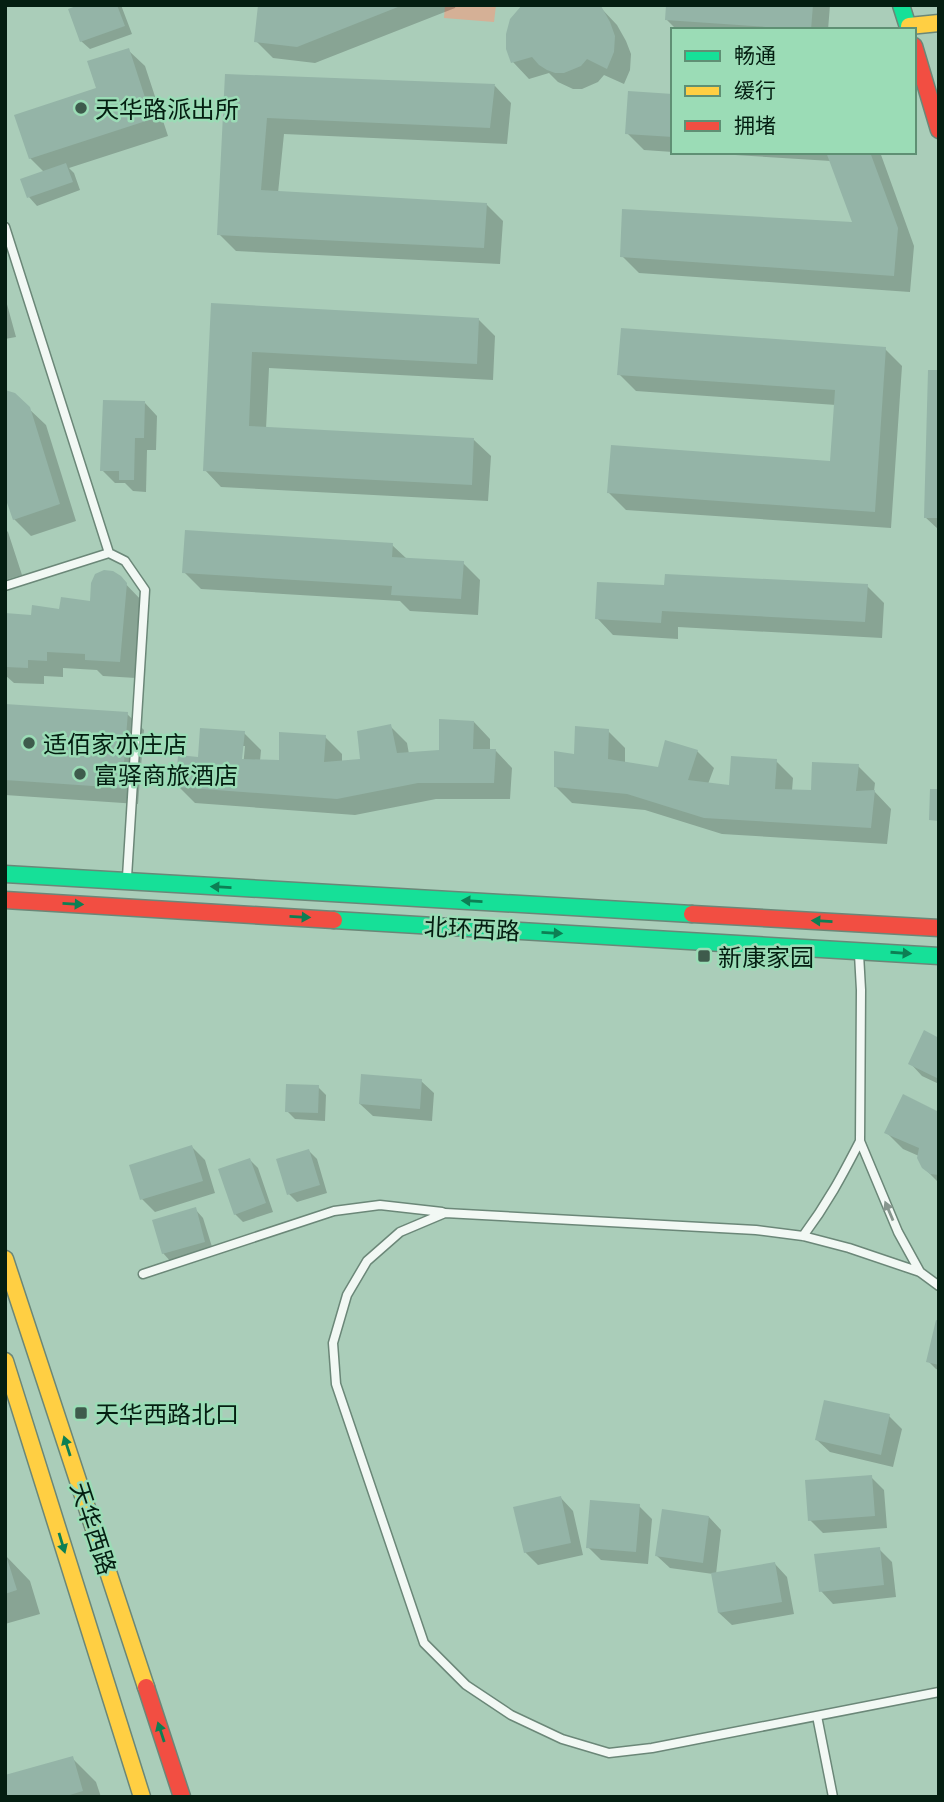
<svg xmlns="http://www.w3.org/2000/svg" width="944" height="1802" viewBox="0 0 944 1802" font-family="'Open Sans','Noto Sans SC',sans-serif">
<style>
.green{fill:#d5b096}
.shadow{fill:#0003;fill-rule:evenodd}
.building{fill:#94b4a7}
.lines{fill:none;stroke-linecap:round;stroke-linejoin:round}
.lane-casing{stroke:#6b8778;stroke-width:11}
.fast-casing{stroke:#6b8778;stroke-width:19}
.slow-casing{stroke:#6b8778;stroke-width:19}
.jam-casing{stroke:#6b8778;stroke-width:19}
.lane{stroke:#f2f8f4;stroke-width:8}
.fast{stroke:#16e098;stroke-width:16}
.slow{stroke:#ffcf43;stroke-width:16}
.jam{stroke:#f24e42;stroke-width:16}
.oneway{fill:#0d7f54}
.oneway2{fill:#87968e}
.poi-dot{fill:#3e5b4c;stroke:#9bdcb6;stroke-width:2.5}
.labels{text-anchor:middle;dominant-baseline:central;stroke-width:5;stroke-linejoin:round;paint-order:stroke}
.poi-label{font-size:24px;fill:#041e11;stroke:#9bdcb6;text-anchor:start}
.street-label{font-size:24px;fill:#041e11;stroke:#9bdcb6}
</style>
<rect width="100%" height="100%" fill="#aacdb9"/>
<!-- green -->
<path class="green" d="M445 5H496L494 22 444 18Z"/>
<!-- shadow -->
<path class="shadow" d="M84 5H121L132 34 90 49 81 41Z
M260 5H456L455 8 315 63 273 58 256 41Z
M525 5H596L600 7 617 25 626 41 631 54 630 70 624 84 604 75 598 82 582 89H573L558 82 549 73 529 79 513 62Z
M668 5H830L828 30H677L667 20Z
M128 50 145 66 168 136 69 168 74 173 80 190 37 206 29 197 44 172 30 158 98 89Z
M227 76 495 86 511 103 507 144 284 134 278 193 486 204 503 221 500 264 236 251 219 234Z
M673 95V152L644 150 627 133Z
M685 152H880L914 246 910 292 639 273 622 256 855 224 831 161Z
M5 297 16 337 5 339Z
M213 305 478 319 495 336 493 380 269 368 266 429 474 440 491 456 488 501 221 487 205 470Z
M885 349 902 366 891 528 626 510 609 493 832 463 836 405 636 391 619 374Z
M939 373V530L925 517Z
M145 403 157 416 156 450H147L146 492 133 491 125 483H115L102 470Z
M28 408 46 425 76 521 31 536 14 519Z
M5 529 8 532 22 575 5 580Z
M392 545 407 559 463 563 480 580 478 615 410 611 400 601 201 589 184 572Z
M120 578 143 602 136 678 103 676 97 670 63 668V677L44 676V684L14 683 5 675V614L33 616 91 603Z
M867 586 884 603 882 638 678 627V639L613 635 597 618 666 587Z
M5 705 127 714 144 730 138 804 5 795Z
M474 722 490 739V751H496L512 768 510 799H436L355 815 195 803 178 786 199 759 244 733 261 750 260 761 281 762 325 737 342 754V762L362 760 390 726 407 743 409 754 441 751ZM242 746H245L243 768H239Z
M608 731 625 748V764L659 769 697 751 714 768 708 784 730 787 776 761 793 778 792 791 812 792 858 766 875 783 874 791 891 809 887 844 722 834 645 810 572 803 555 786 575 757Z
M939 1040V1084L922 1076 910 1063Z
M421 1081 434 1093 432 1121 373 1116 360 1104Z
M318 1087 326 1095 325 1121 295 1119 287 1111Z
M939 1114V1183L923 1167 919 1156 903 1149 886 1132Z
M192 1147 205 1160 215 1193 155 1212 142 1199Z
M309 1151 317 1159 327 1193 297 1202 289 1194Z
M250 1160 258 1168 273 1212 243 1222 235 1214Z
M195 1209 203 1218 213 1250 171 1262 163 1253Z
M939 1323V1370L936 1369 928 1361Z
M889 1416 902 1429 893 1467 830 1452 817 1440Z
M871 1477 884 1490 887 1528 823 1533 810 1520Z
M561 1498 573 1511 583 1555 538 1565 525 1552Z
M639 1506 652 1519 648 1564 601 1560 588 1547Z
M709 1517 721 1530 716 1574 775 1564 787 1577 794 1614 732 1625 719 1613 713 1574 670 1568 657 1556Z
M879 1549 892 1562 896 1597 833 1604 821 1591Z
M6 1556 30 1581 40 1614 5 1624Z
M72 1758 96 1782 101 1797H5Z"/>
<!-- building -->
<path class="building" d="M79 5H117L125 26 80 42 68 9Z
M258 5H403L297 47 254 42Z
M522 5 601 6 610 22 615 36 614 52 607 69 587 59 581 66 564 73H555L547 70 539 65 532 57 511 63 506 49V34L510 19Z
M666 5H813L811 30 665 20Z
M129 48 152 119 29 159 14 115 96 88 87 61Z
M225 74 495 84 490 128 267 118 261 190 487 203 484 248 217 235Z
M628 91 673 94V137L625 134Z
M826 152H870L898 228 894 276 620 257 622 209 852 222Z
M66 163 73 182 27 198 20 179Z
M211 303 479 318 477 364 252 352 249 426 474 438 472 485 203 471Z
M621 328 886 347 875 512 607 493 611 445 830 461 835 390 617 375Z
M928 370H939V518H924Z
M5 390 15 393 30 407 60 504 13 520 5 497Z
M103 400 145 401 144 438H135L134 480H119V471H100Z
M185 530 393 543 392 557 464 561 461 599 391 595 392 586 182 573Z
M104 570 113 571 121 576 127 583 120 662 85 660V654L47 652V661L28 660V668L5 667V613L31 615 32 605 59 609 61 597 90 601 91 583 95 574Z
M665 574 868 584 865 622 662 611 661 623 595 619 597 582 664 585Z
M5 704 128 712 122 788 5 780Z
M439 719 474 721 473 749H496L494 783H418L337 799 176 787 178 755 198 757 200 728 245 731 242 759 279 760V732L326 735 324 762 360 759 357 731 391 724 397 753 439 750Z
M575 726 609 729 608 759 658 767 665 740 698 750 688 780 729 785 731 756 777 759 775 789 811 790 812 762 859 764 856 791 875 790 871 828 704 818 627 794 554 787V751L574 754Z
M930 789H939V821L929 820Z
M924 1030 939 1038V1079L908 1064Z
M361 1074 422 1079 420 1109 359 1104Z
M286 1084 319 1085 318 1113 285 1112Z
M903 1094 939 1112V1175L930 1174 922 1168 917 1158 919 1148 884 1133Z
M192 1145 203 1181 140 1200 129 1165Z
M309 1149 320 1185 287 1195 276 1159Z
M250 1158 266 1203 234 1215 218 1169Z
M196 1207 205 1242 162 1254 152 1220Z
M936 1320 939 1321V1365L926 1362Z
M824 1400 890 1414 881 1455 815 1440Z
M872 1475 875 1516 808 1521 805 1480Z
M561 1496 571 1543 524 1553 513 1507Z
M590 1500 640 1504 636 1552 586 1548Z
M662 1509 709 1516 703 1563 655 1556Z
M880 1547 884 1585 819 1592 814 1554Z
M5 1552 17 1590 5 1594Z
M775 1562 782 1602 718 1613 711 1573Z
M73 1756 83 1791 63 1797H5V1775Z"/>
<g class="lines">
<defs>
<path id="lane" d="M5 227 109 553 125 561 145 590 127 877
M5 586 109 553
M859 954 861 990 860 1141
M803 1236C827 1204 842 1176 860 1141L898 1232 920 1272
M143 1274 334 1211 380 1205 442 1212
M939 1286 920 1272 849 1248 803 1236 756 1230 445 1213 400 1232 367 1261 347 1295 333 1343 336 1384 424 1643 466 1685 511 1715 562 1739 609 1753 652 1748 939 1692
M817 1716 833 1797"/>
<path id="fast" d="M901 5 909 30
M5 874 692 914
M334 920 939 956"/>
<path id="slow" d="M909 26 939 23
M5 1259 146 1687
M5 1361 142 1797"/>
<path id="jam" d="M914 46 939 130
M5 900 334 920
M692 914 939 928
M146 1687 182 1797"/>
</defs>
<!-- lane casing -->
<use href="#lane" class="lane-casing"/>
<!-- fast casing -->
<use href="#fast" class="fast-casing"/>
<!-- slow casing -->
<use href="#slow" class="slow-casing"/>
<!-- jam casing -->
<use href="#jam" class="jam-casing"/>
<!-- lane -->
<use href="#lane" class="lane"/>
<!-- fast -->
<use href="#fast" class="fast"/>
<!-- slow -->
<use href="#slow" class="slow"/>
<!-- jam -->
<use href="#jam" class="jam"/>
</g>
<!-- one-way arrows -->
<defs><path id="oneway-solid" d="M-6-.8H1V-3.2L6.5 0L1 3.2V.8H-6Z" transform="scale(1.75)"/></defs>
<g class="oneway">
<use href="#oneway-solid" transform="translate(221 887) rotate(-177)"/>
<use href="#oneway-solid" transform="translate(472 901) rotate(-177)"/>
<use href="#oneway-solid" transform="translate(73 904) rotate(3)"/>
<use href="#oneway-solid" transform="translate(300 917) rotate(3)"/>
<use href="#oneway-solid" transform="translate(822 921) rotate(-177)"/>
<use href="#oneway-solid" transform="translate(552 933) rotate(3)"/>
<use href="#oneway-solid" transform="translate(901 953) rotate(4)"/>
<use href="#oneway-solid" transform="translate(67 1446) rotate(-108)"/>
<use href="#oneway-solid" transform="translate(62 1543) rotate(73)"/>
<use href="#oneway-solid" transform="translate(161 1732) rotate(-108)"/>
</g>
<use class="oneway2" href="#oneway-solid" transform="translate(889 1211) rotate(-113)"/>
<!-- markers -->
<g class="poi-dot">
<circle cx="81" cy="108" r="7"/>
<circle cx="29" cy="743" r="7"/>
<circle cx="80" cy="774" r="7"/>
<rect x="697" y="949" width="14" height="14" rx="3.5"/>
<rect x="74" y="1406" width="14" height="14" rx="3.5"/>
</g>
<g class="labels">
<!-- poi labels -->
<g class="poi-label">
<text x="95" y="108">天华路派出所</text>
<text x="43" y="743">适佰家亦庄店</text>
<text x="94" y="774">富驿商旅酒店</text>
<text x="718" y="956">新康家园</text>
<text x="95" y="1413">天华西路北口</text>
</g>
<!-- street labels -->
<g class="street-label">
<text transform="translate(472 928) rotate(3)">北环西路</text>
<text transform="translate(94 1528) rotate(72)">天华西路</text>
</g>
</g>
<!-- border -->
<rect width="944" height="1802" fill="none" stroke="#041e11" stroke-width="14"/>
<!-- legend -->
<rect x="671" y="28" width="245" height="126" fill="#9bdcb6" stroke="#5f9074" stroke-width="2"/>
<rect x="685" y="51" width="35" height="10" fill="#16e098" stroke="#5f9074" stroke-width="2"/>
<text x="734" y="63" font-size="21" fill="#041e11">畅通</text>
<rect x="685" y="86" width="35" height="10" fill="#ffcf43" stroke="#5f9074" stroke-width="2"/>
<text x="734" y="98" font-size="21" fill="#041e11">缓行</text>
<rect x="685" y="121" width="35" height="10" fill="#f24e42" stroke="#5f9074" stroke-width="2"/>
<text x="734" y="133" font-size="21" fill="#041e11">拥堵</text>
</svg>
